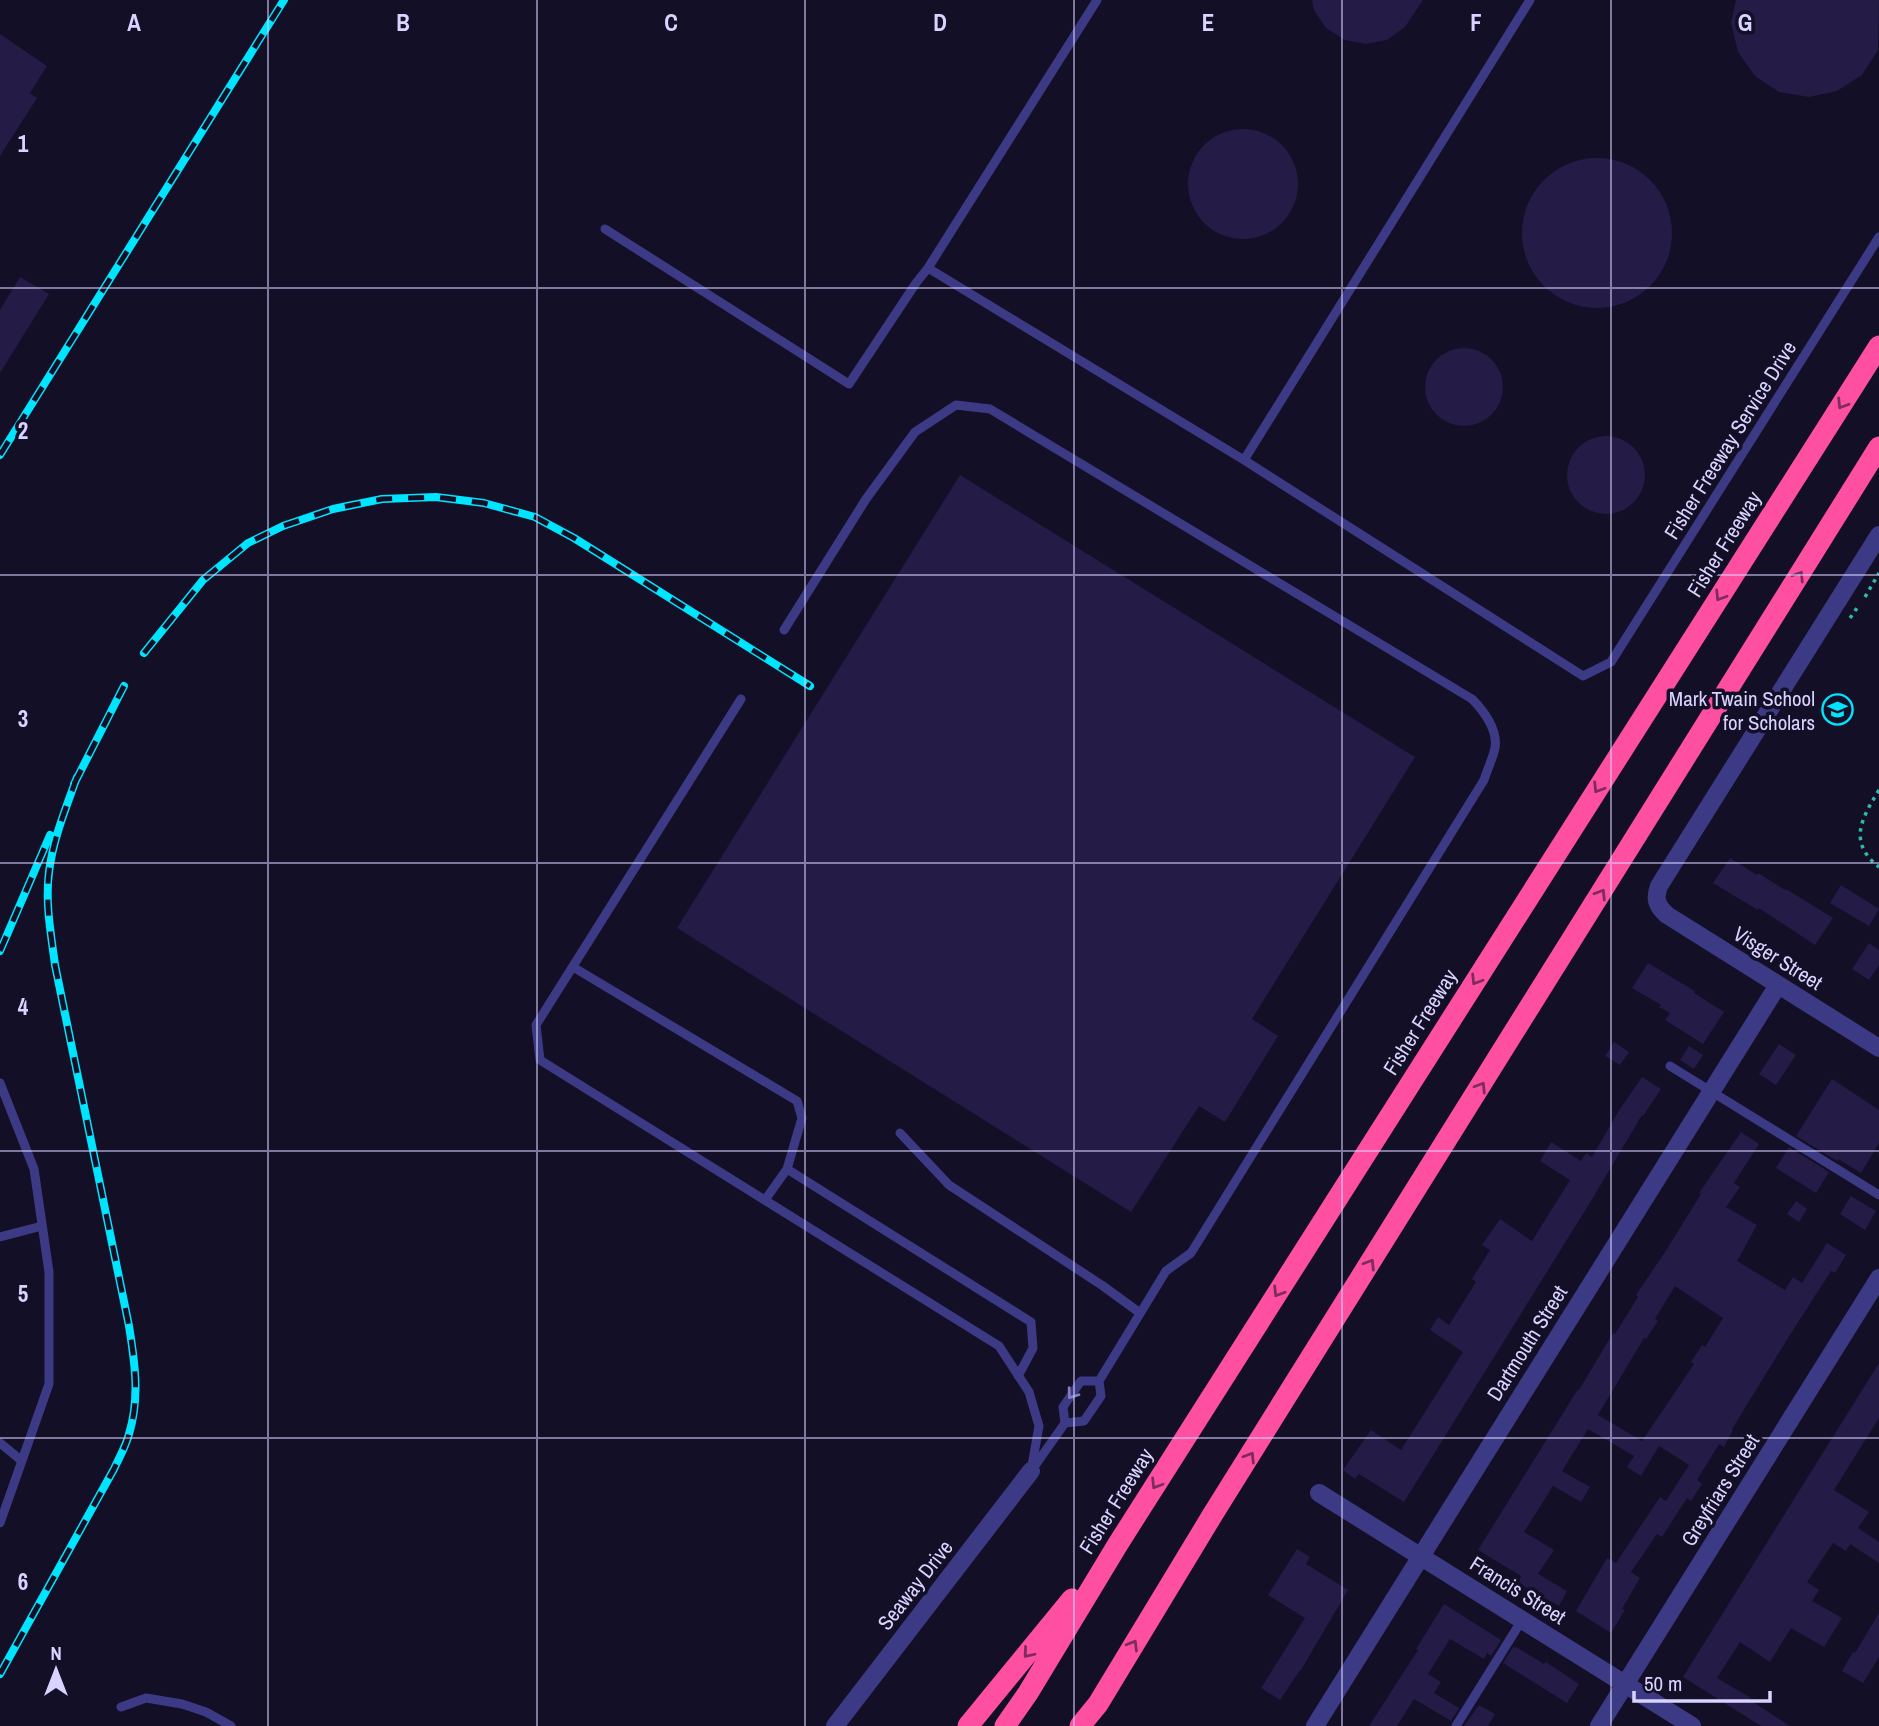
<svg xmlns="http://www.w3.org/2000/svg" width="1879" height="1726" viewBox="0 0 1879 1726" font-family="'Archivo Narrow',sans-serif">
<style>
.building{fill:#241b47;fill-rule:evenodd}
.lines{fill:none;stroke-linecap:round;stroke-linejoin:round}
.path{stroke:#2fb8b0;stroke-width:3.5;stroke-dasharray:3.5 5;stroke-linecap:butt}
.service{stroke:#3d3a85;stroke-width:9}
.minor{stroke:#3d3a85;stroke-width:18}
.motorway{stroke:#ff4fa3;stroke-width:21}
.rail-casing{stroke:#00e5ff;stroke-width:8}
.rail{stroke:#130f26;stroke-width:5;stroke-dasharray:16;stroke-linecap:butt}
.oneway{stroke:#7d2c5e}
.oneway2{stroke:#837fbc}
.grid{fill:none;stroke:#d9d4ff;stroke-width:2;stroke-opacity:0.55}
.labels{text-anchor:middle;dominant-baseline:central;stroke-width:7;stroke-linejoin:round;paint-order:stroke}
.street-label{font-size:21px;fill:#d9d4ff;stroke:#130f26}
.poi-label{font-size:21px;fill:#d9d4ff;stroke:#130f26;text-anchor:end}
.grid-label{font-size:23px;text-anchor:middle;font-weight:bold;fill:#d9d4ff;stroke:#130f26;stroke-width:7;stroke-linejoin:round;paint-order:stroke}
</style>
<rect width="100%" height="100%" fill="#130f26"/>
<!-- building -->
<path class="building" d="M1312 0H1423L1405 27 1387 40 1366 44 1345 40 1326 28 1314 10Z
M1736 0H1879L1878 50 1862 75 1837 91 1809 97 1779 92 1755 76 1738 52 1731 23Z
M0 34 47 66 30 93 37 98 0 156Z
M1188 184a55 55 0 1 1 110 0a55 55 0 1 1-110 0Z
M1522 233a75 75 0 1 1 150 0a75 75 0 1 1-150 0Z
M20 277 49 294 0 373V310Z
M1425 387a39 39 0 1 1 78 0a39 39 0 1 1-78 0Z
M1567 475a39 39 0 1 1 78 0a39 39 0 1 1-78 0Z
M960 475 1415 757 1252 1019 1278 1036 1225 1122 1199 1106 1131 1212 677 928Z
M1730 858 1757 875 1758 873 1785 890 1786 889 1833 918 1815 945 1759 908 1758 910 1713 883Z
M1841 885 1879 909 1869 926 1830 903Z
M1869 943 1879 950V965L1869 980 1852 969Z
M1648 963 1695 991 1694 993 1724 1012 1703 1044 1665 1020 1670 1013 1659 1007 1661 1005 1632 988Z
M1614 1042 1629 1052 1620 1065 1605 1056Z
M1779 1044 1796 1055 1776 1085 1759 1074Z
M1689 1046 1703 1055 1694 1069 1680 1060Z
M1642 1077 1661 1089 1643 1116 1642 1115 1591 1201 1404 1502 1359 1474 1355 1479 1343 1470 1371 1430 1401 1450 1463 1352 1430 1330 1438 1317 1449 1325 1476 1282 1472 1279 1490 1250 1482 1245 1500 1219 1532 1241 1570 1180 1540 1161 1551 1142 1581 1161 1586 1153 1592 1157 1618 1112Z
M1832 1079 1879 1110V1143L1861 1173 1838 1159 1837 1161 1796 1136Z
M1741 1132 1759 1144 1734 1183 1740 1187 1726 1207 1757 1225 1737 1261 1785 1290 1793 1277 1802 1283 1827 1243 1846 1255 1835 1273 1831 1271 1788 1338 1732 1429 1733 1430 1724 1447 1719 1444 1697 1480 1702 1484 1691 1501 1687 1498 1662 1537 1657 1534 1631 1572 1640 1578 1622 1609 1625 1610 1611 1633 1576 1611 1607 1558 1616 1563 1660 1497 1666 1501 1689 1465 1659 1446 1641 1476 1627 1467 1634 1456 1588 1429 1562 1471 1590 1487 1581 1502 1553 1486 1524 1532 1554 1550 1538 1574 1567 1591 1559 1606 1518 1583 1521 1576 1478 1550 1578 1389 1579 1390 1613 1333 1615 1334 1638 1297 1636 1295 1667 1249 1701 1194 1699 1193ZM1675 1286 1723 1318 1705 1347 1702 1345 1691 1362 1694 1364 1642 1441 1598 1415 1644 1338 1646 1339 1658 1321 1655 1319Z
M1789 1147 1829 1172 1816 1193 1776 1168Z
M1851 1196 1876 1211 1865 1230 1840 1214Z
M1796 1201 1807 1209 1799 1222 1787 1214Z
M1879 1363V1418L1834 1490 1869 1512 1858 1528 1879 1542V1563L1850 1544 1846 1551 1833 1543 1807 1582 1819 1590 1812 1601 1842 1618 1824 1647 1791 1628 1770 1662 1740 1642 1717 1678 1751 1698 1750 1700 1790 1726H1761L1683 1677Z
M1297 1549 1310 1557 1306 1564 1348 1590 1301 1670H1300L1280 1700 1261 1688 1305 1618 1268 1595Z
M1444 1604 1501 1640 1491 1656 1487 1653 1484 1659 1450 1639 1428 1674 1441 1682 1434 1693 1459 1708 1451 1721 1414 1699 1397 1726H1369L1418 1650 1416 1649Z
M1879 1613V1657L1863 1683 1842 1671 1853 1652 1855 1653Z
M1513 1647 1515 1648 1516 1647 1544 1664 1546 1662 1579 1684 1567 1703 1503 1663Z
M1479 1705 1495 1714 1488 1726H1464Z"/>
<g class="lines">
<!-- path -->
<path class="path" d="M1865 597 1879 573
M1850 618 1857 608
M1879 790C1862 818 1847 842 1879 867"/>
<!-- service -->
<path class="service" d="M605 229 849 384 916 283 928 268 1097 0
M928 268 1244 460 1530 0
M1244 460 1583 676 1611 662 1879 237
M784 630 866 499 915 432 956 405 990 409 1472 699C1484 711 1498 730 1495 748 1493 758 1487 770 1484 780L1191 1253 1166 1271 1099 1381 1101 1396 1084 1421 1065 1423
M741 699 536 1025 540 1060 999 1346 1029 1392 1039 1426 1031 1471
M573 967 797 1101 802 1118 787 1169 765 1200
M1670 1066 1879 1195
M0 1083 34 1169 49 1272V1384L0 1523
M900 1133 949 1185 1103 1286 1140 1313
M787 1169 1031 1322 1033 1348 1018 1376
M0 1237 42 1226
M0 1443 22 1461
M1034 1467 1065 1423 1063 1407 1081 1381H1099
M121 1707 146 1698 182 1704 206 1712 231 1726
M1456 1726 1522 1620"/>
<!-- minor -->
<path class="minor" d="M1879 535 1659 886C1654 899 1657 906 1667 915L1879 1048
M1319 1493 1692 1726
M835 1726 1031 1471
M1315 1726 1778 985
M1599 1726 1879 1278"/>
<!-- motorway -->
<path class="motorway" d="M968 1726 1072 1599
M1005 1726 1028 1693 1118 1544 1879 346
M1080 1726 1098 1704 1213 1514 1879 447"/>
<defs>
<path id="rail" d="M0 455 284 0
M144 653 203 580 248 543 283 526 333 509 382 499 436 497 484 503 535 517 574 538 810 686
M74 784 124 686
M0 951 50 835
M0 1674 114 1469C119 1458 126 1446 129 1434 140 1398 135 1363 129 1326L55 965C51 934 45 903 49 872 53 839 66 808 77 777"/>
</defs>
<!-- rail casing -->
<use href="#rail" class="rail-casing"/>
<!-- rail -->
<use href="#rail" class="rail"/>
</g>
<!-- one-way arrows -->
<defs><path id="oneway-chevron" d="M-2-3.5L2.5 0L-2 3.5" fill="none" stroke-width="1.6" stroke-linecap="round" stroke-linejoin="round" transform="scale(1.75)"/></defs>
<g class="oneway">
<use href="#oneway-chevron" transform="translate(1842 404) rotate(122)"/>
<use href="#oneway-chevron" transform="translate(1799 576) rotate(-58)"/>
<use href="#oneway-chevron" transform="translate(1720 596) rotate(122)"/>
<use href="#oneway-chevron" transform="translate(1598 788) rotate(122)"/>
<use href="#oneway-chevron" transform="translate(1601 894) rotate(-58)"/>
<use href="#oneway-chevron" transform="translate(1476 980) rotate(122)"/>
<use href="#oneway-chevron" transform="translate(1481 1087) rotate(-58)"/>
<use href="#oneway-chevron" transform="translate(1370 1264) rotate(-58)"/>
<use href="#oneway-chevron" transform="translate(1278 1292) rotate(122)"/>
<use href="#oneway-chevron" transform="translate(1250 1457) rotate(-58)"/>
<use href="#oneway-chevron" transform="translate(1156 1484) rotate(122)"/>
<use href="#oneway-chevron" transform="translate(1133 1645) rotate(-59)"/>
<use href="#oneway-chevron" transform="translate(1028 1653) rotate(130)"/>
</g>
<use class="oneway2" href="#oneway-chevron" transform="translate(1072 1394) rotate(126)"/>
<!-- grid -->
<path class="grid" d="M268 0V1726M537 0V1726M805 0V1726M1074 0V1726M1342 0V1726M1611 0V1726M0 288H1879M0 575H1879M0 863H1879M0 1151H1879M0 1438H1879"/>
<!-- icons -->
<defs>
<symbol id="school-ring" viewBox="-11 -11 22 22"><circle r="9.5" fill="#130f26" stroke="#00e5ff" stroke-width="1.5"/><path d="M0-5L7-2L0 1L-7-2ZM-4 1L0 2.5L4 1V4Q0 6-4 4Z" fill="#00e5ff"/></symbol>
</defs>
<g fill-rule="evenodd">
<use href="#school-ring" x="1820" y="692" width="35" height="35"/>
</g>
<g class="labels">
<!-- street labels -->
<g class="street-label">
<text transform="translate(1730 440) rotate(-58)">Fisher Freeway Service Drive</text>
<text transform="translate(1724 544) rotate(-58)">Fisher Freeway</text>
<text transform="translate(1778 958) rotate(32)">Visger Street</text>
<text transform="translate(1420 1022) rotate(-58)">Fisher Freeway</text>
<text transform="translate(1527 1343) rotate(-58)">Dartmouth Street</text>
<text transform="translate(1720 1490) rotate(-58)">Greyfriars Street</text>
<text transform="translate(1116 1501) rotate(-58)">Fisher Freeway</text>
<text transform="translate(915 1585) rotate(-52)">Seaway Drive</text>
<text transform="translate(1518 1590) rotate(32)">Francis Street</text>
</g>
<!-- poi labels -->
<g class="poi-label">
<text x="1815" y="698">Mark Twain School<tspan x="1815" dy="24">for Scholars</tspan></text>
</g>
</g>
<g class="grid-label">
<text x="134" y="31">A</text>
<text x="403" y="31">B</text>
<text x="671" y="31">C</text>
<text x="940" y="31">D</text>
<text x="1208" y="31">E</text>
<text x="1476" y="31">F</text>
<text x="1745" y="31">G</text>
<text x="23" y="152">1</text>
<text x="23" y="439">2</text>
<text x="23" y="727">3</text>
<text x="23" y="1015">4</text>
<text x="23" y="1302">5</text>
<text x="23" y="1590">6</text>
</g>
<!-- north arrow -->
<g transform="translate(56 1670)" stroke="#130f26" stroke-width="5" paint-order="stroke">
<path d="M0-5L12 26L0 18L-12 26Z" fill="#d9d4ff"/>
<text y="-10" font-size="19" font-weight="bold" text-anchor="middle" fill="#d9d4ff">N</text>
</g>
<!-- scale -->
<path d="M1634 1691v10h136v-10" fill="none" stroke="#d9d4ff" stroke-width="3.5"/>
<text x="1644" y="1691" font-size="21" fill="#d9d4ff" stroke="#130f26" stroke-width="5" paint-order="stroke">50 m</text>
</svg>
